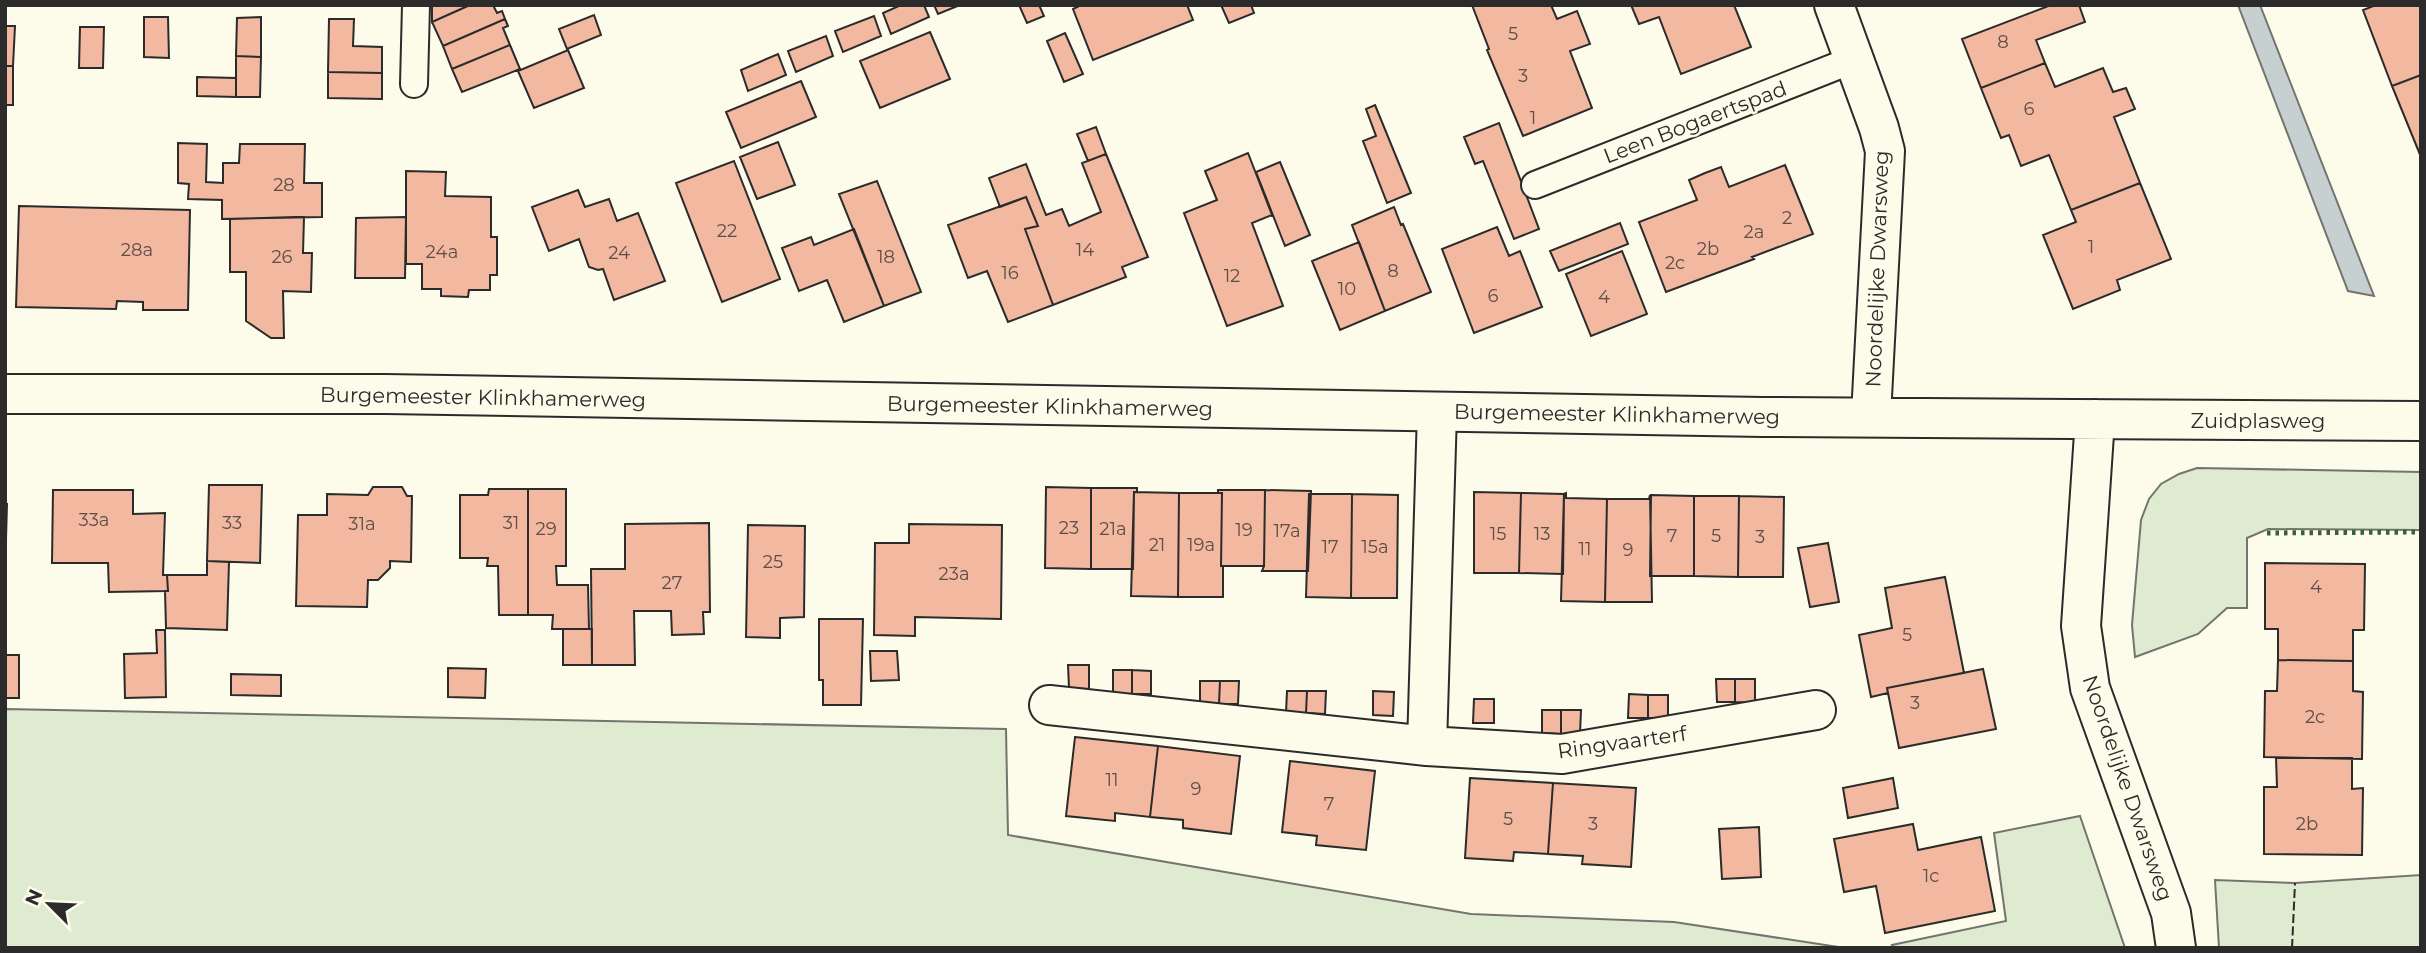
<svg xmlns="http://www.w3.org/2000/svg" width="2426" height="953" viewBox="0 0 2426 953" font-family="Montserrat,sans-serif">
<style>
.green{fill:#deebd1;stroke:#74746e;stroke-width:2}
.water{fill:#c7d0d0;stroke:#74746e;stroke-width:2}
.building{fill:#f2b8a0;stroke:#2b2b2b;stroke-width:2}
.lines{fill:none;stroke-linecap:round;stroke-linejoin:round}
.lane-casing{stroke:#2b2b2b;stroke-width:30}
.street-casing{stroke:#2b2b2b;stroke-width:42}
.secondary-casing{stroke:#2b2b2b;stroke-width:42}
.lane{stroke:#fdfbea;stroke-width:26}
.street{stroke:#fdfbea;stroke-width:38}
.secondary{stroke:#fdfbea;stroke-width:38}
.hedge{stroke:#34623c;stroke-width:5;stroke-dasharray:3.5 5;stroke-linecap:butt}
.fence{stroke:#2b2b2b;stroke-width:2;stroke-dasharray:9 3.5;stroke-linecap:butt}
.labels{text-anchor:middle;dominant-baseline:central;stroke-width:5;stroke-linejoin:round;paint-order:stroke}
.number-label{font-size:18px;fill:#5d4e48}
.street-label{font-size:21px;fill:#2b2b2b;stroke:#fdfbea}
</style>
<rect width="100%" height="100%" fill="#fdfbea"/>
<!-- green -->
<path class="green" d="M2197 468 2421 472V530L2268 529 2247 538V608H2227L2198 634 2135 657 2132 625 2141 520 2149 499 2161 484 2179 474Z
M5 709 1006 729 1008 835 1471 914 1674 922 1845 948H5Z
M2080 816 2125 948H1894L1892 945 2006 921 1994 833Z
M2421 875V948H2219L2215 880 2295 883Z"/>
<!-- water -->
<path class="water" d="M2238 5H2260L2374 296 2348 291Z"/>
<!-- building -->
<path class="building" d="M432 5H470L432 22Z
M470 5H493L497 13 502 11 505 19 443 46 432 22Z
M901 5H924L929 17 891 34 883 13Z
M934 5H960L938 14Z
M1019 5H1039L1044 16 1027 23Z
M1081 5H1187L1193 20 1093 60 1073 9Z
M1221 5H1251L1254 13 1229 23Z
M1472 5H1551L1557 19 1577 11 1590 44 1570 51 1592 108 1523 136 1487 50 1489 49Z
M1631 5H1734L1751 47 1681 74 1659 17 1639 24Z
M2051 5H2079L2085 22 2036 40 2045 63 1981 88 1962 39Z
M2376 5H2421V75L2392 86 2363 10Z
M594 15 601 35 567 49 559 29Z
M874 16 881 36 843 52 835 31Z
M144 17H168L169 58 144 57Z
M261 17V57L236 56 237 18Z
M329 19H354L353 46 382 47V73L328 72Z
M505 19 508 26 503 28 510 45 452 69 443 46Z
M5 26H15L13 66H5Z
M80 27H104L103 68H79Z
M930 32 950 79 880 108 860 61Z
M1065 33 1083 74 1064 82 1047 41Z
M826 36 833 56 796 72 788 51Z
M510 45 520 69 462 92 452 69Z
M568 50 584 88 534 108 518 71Z
M778 54 786 75 748 91 741 70Z
M236 56 261 57 260 97H236Z
M2045 63 2055 87 2103 68 2113 92 2126 88 2135 109 2114 117 2140 183 2071 210 2049 155 2021 166 2009 135 2001 138 1981 88Z
M5 66H13V105H5Z
M328 72 382 73V99L328 98Z
M2421 75V157L2392 86Z
M197 77 236 78V97L197 96Z
M801 81 816 117 741 148 726 112Z
M1375 105 1411 193 1387 203 1363 141 1376 136 1366 109Z
M1499 123 1539 229 1514 239 1483 161 1475 164 1464 137Z
M1096 127 1106 154 1088 161 1077 134Z
M778 142 795 185 757 199 740 157Z
M178 143 207 144 206 182 223 183V163H239L240 144H305L304 183H322V217L222 219V200L188 199 189 184 178 183Z
M1248 153 1272 215 1252 223 1283 306 1227 326 1184 213 1217 200 1205 171Z
M1106 154 1148 257 1122 267 1126 277 1053 305 1025 229 1038 226 1026 197 1000 207 989 178 1026 164 1046 215 1062 209 1069 226 1101 212 1082 163Z
M734 161 780 279 722 302 676 183Z
M1280 162 1310 235 1285 246 1256 172Z
M1785 165 1813 234 1752 257 1754 259 1666 292 1639 222 1697 200 1689 180 1705 173 1721 167 1729 187Z
M406 171 446 172 445 196 491 197V237H497V275H490V290H469L468 297 441 296V289H422V264H406Z
M877 181 921 292 884 306 839 194Z
M2140 183 2171 259 2117 280 2120 290 2073 309 2043 235 2076 222 2071 210Z
M578 190 585 207 609 199 617 221 638 213 665 281 614 300 603 269 598 270 589 267 579 239 549 251 532 207Z
M1026 197 1038 226 1025 229 1053 305 1008 322 987 271 968 278 948 225Z
M19 206 190 210 188 310H143V302L117 301 116 309 16 307Z
M1394 207 1401 225 1403 224 1431 292 1385 311 1352 225Z
M296 217H304L303 253H312L311 292 283 291 284 338H271L246 321V272H230V219Z
M406 217 405 278H355L356 218Z
M1620 223 1628 244 1559 271 1550 251Z
M1497 227 1509 256 1520 251 1542 307 1474 333 1442 249Z
M854 229 884 306 844 322 827 280 799 291 782 248 811 237 814 245Z
M1359 242 1385 311 1340 330 1312 261Z
M1622 251 1647 314 1591 336 1566 274Z
M209 485H262L260 563 207 561Z
M373 487H402L407 496H412L411 562 390 561V568L378 580H368L367 607 296 606 298 515H327V494L368 495Z
M1046 487 1091 488V569L1045 568Z
M1091 488H1137V492H1134L1133 569H1091Z
M489 489H528V615H499L498 566H487L488 558H460V495H488Z
M528 489H566V566H556L557 585H588L589 629H552L553 615H526H528Z
M53 490H133V514L165 513 163 575H167L168 591 109 592 108 563H52Z
M1218 490H1265L1264 566H1221L1222 493H1218Z
M1265 490 1311 491 1308 571H1262L1264 566Z
M1134 492 1179 493 1178 597 1131 596Z
M1474 492 1521 493 1519 573H1474Z
M1179 493H1222L1221 566H1223V597H1178Z
M1521 493 1564 494 1563 574 1519 573Z
M1566 493V498L1607 499 1605 602 1561 601 1564 494Z
M1309 494H1352L1351 598 1306 597Z
M1352 494 1398 495 1397 598H1351Z
M1650 495 1652 602H1605L1607 499H1649Z
M1651 495 1694 496V576H1650Z
M1694 496H1739L1738 577 1694 576Z
M1739 496 1784 497 1783 577H1738Z
M5 504H7L5 574Z
M709 523 710 612H703L704 634 672 635 671 611H634L635 665H592L591 569H625V524Z
M909 524 1002 525 1001 619 915 617V636L874 635 875 543H909Z
M748 525 805 526 804 617 780 618V638L746 637Z
M1828 543 1839 602 1810 607 1798 548Z
M207 561 229 562 227 630 166 628 165 591H168L167 575H207Z
M2265 563 2365 564 2364 630H2353V661L2278 660V629H2265Z
M1945 577 1964 673 1887 688 1888 693 1871 697 1859 635 1892 628 1885 588Z
M819 619H863L861 705H823V680H819Z
M563 629H592V665H563Z
M156 630H165L166 697 125 698 124 654 157 653Z
M870 651H897L899 680 871 681Z
M5 655H19V698H5Z
M2278 660 2353 661V691L2363 692 2362 759 2264 757 2265 691H2277Z
M1068 665H1089V689L1069 688Z
M448 668 486 669 485 698 448 697Z
M1983 669 1996 729 1899 748 1887 688Z
M1113 670H1132V694H1113Z
M1132 670 1151 671V694H1132Z
M231 674 281 675V696L231 695Z
M1716 679H1735V702H1717Z
M1735 679H1755V703L1735 702Z
M1200 681H1220L1219 704H1200Z
M1220 681H1239L1238 704H1219Z
M1287 691H1307L1306 713H1286Z
M1307 691H1326L1325 714 1306 713Z
M1373 691 1394 692 1393 716 1373 715Z
M1629 694 1648 695V718H1628Z
M1648 695H1668V718H1648Z
M1474 699H1494V723H1473Z
M1542 710H1561V734L1542 733Z
M1561 710H1581L1580 734H1561Z
M1075 737 1158 746 1150 817 1115 813V821L1066 816Z
M1158 746 1240 756 1231 834 1183 828V820L1150 817Z
M2276 758H2352V789L2363 788 2362 855 2264 854V787H2277Z
M1290 761 1375 771 1366 850 1316 845 1317 836 1282 832Z
M1470 778 1553 783 1548 854 1514 852 1513 861 1465 858Z
M1893 778 1898 808 1848 818 1843 788Z
M1553 783 1636 788 1631 867 1582 864 1583 856 1548 854Z
M1913 824 1918 850 1981 837 1995 911 1885 933 1876 886 1844 892 1834 839Z
M1759 827 1761 877 1722 879 1719 829Z"/>
<g class="lines">
<defs>
<path id="lane" d="M414 84 416 5
M1535 185 1855 59"/>
<path id="street" d="M1049 705 1427 746 1562 754 1816 710
M1427 746 1437 412"/>
<path id="secondary" d="M1834 5 1879 128 1885 151 1871 416
M5 394H385L1763 417 2421 421
M2095 419 2081 626 2090 688 2171 913 2176 948"/>
</defs>
<!-- lane casing -->
<use href="#lane" class="lane-casing"/>
<!-- street casing -->
<use href="#street" class="street-casing"/>
<!-- secondary casing -->
<use href="#secondary" class="secondary-casing"/>
<!-- lane -->
<use href="#lane" class="lane"/>
<!-- street -->
<use href="#street" class="street"/>
<!-- secondary -->
<use href="#secondary" class="secondary"/>
<!-- hedge -->
<path class="hedge" d="M2267 533 2421 532"/>
<!-- fence -->
<path class="fence" d="M2292 948 2295 883"/>
</g>
<g class="labels">
<!-- number labels -->
<g class="number-label">
<text x="1513" y="34">5</text>
<text x="2003" y="42">8</text>
<text x="1523" y="76">3</text>
<text x="2029" y="109">6</text>
<text x="1533" y="118">1</text>
<text x="284" y="185">28</text>
<text x="1787" y="218">2</text>
<text x="727" y="231">22</text>
<text x="1754" y="232">2a</text>
<text x="2091" y="247">1</text>
<text x="1708" y="249">2b</text>
<text x="137" y="250">28a</text>
<text x="1085" y="250">14</text>
<text x="442" y="252">24a</text>
<text x="619" y="253">24</text>
<text x="282" y="257">26</text>
<text x="886" y="257">18</text>
<text x="1675" y="263">2c</text>
<text x="1393" y="271">8</text>
<text x="1010" y="273">16</text>
<text x="1232" y="276">12</text>
<text x="1347" y="289">10</text>
<text x="1493" y="296">6</text>
<text x="1604" y="297">4</text>
<text x="94" y="520">33a</text>
<text x="232" y="523">33</text>
<text x="511" y="523">31</text>
<text x="362" y="524">31a</text>
<text x="1069" y="528">23</text>
<text x="546" y="529">29</text>
<text x="1113" y="529">21a</text>
<text x="1244" y="530">19</text>
<text x="1287" y="531">17a</text>
<text x="1498" y="534">15</text>
<text x="1542" y="534">13</text>
<text x="1672" y="536">7</text>
<text x="1716" y="536">5</text>
<text x="1760" y="537">3</text>
<text x="1157" y="545">21</text>
<text x="1201" y="545">19a</text>
<text x="1330" y="547">17</text>
<text x="1375" y="547">15a</text>
<text x="1585" y="549">11</text>
<text x="1628" y="550">9</text>
<text x="773" y="562">25</text>
<text x="954" y="574">23a</text>
<text x="672" y="583">27</text>
<text x="2316" y="587">4</text>
<text x="1907" y="635">5</text>
<text x="1915" y="703">3</text>
<text x="2315" y="717">2c</text>
<text x="1112" y="780">11</text>
<text x="1196" y="789">9</text>
<text x="1329" y="804">7</text>
<text x="1508" y="819">5</text>
<text x="1593" y="824">3</text>
<text x="2307" y="824">2b</text>
<text x="1931" y="876">1c</text>
</g>
<!-- street labels -->
<g class="street-label">
<text transform="translate(1695 122) rotate(-21)">Leen Bogaertspad</text>
<text transform="translate(1877 269) rotate(-88)">Noordelijke Dwarsweg</text>
<text transform="translate(483 397) rotate(1)">Burgemeester Klinkhamerweg</text>
<text transform="translate(1050 406) rotate(1)">Burgemeester Klinkhamerweg</text>
<text transform="translate(1617 414) rotate(1)">Burgemeester Klinkhamerweg</text>
<text x="2258" y="420">Zuidplasweg</text>
<text transform="translate(1622 742) rotate(-8)">Ringvaarterf</text>
<text transform="translate(2128 788) rotate(71)">Noordelijke Dwarsweg</text>
</g>
</g>
<!-- border -->
<rect width="2426" height="953" fill="none" stroke="#2b2b2b" stroke-width="14"/>
<!-- north arrow -->
<g transform="translate(49 904) rotate(294)" stroke="#fdfbea" stroke-width="5" paint-order="stroke">
<path d="M0-5L12 26L0 18L-12 26Z" fill="#2b2b2b"/>
<text y="-10" font-size="19" font-weight="bold" text-anchor="middle" fill="#2b2b2b">N</text>
</g>
</svg>
